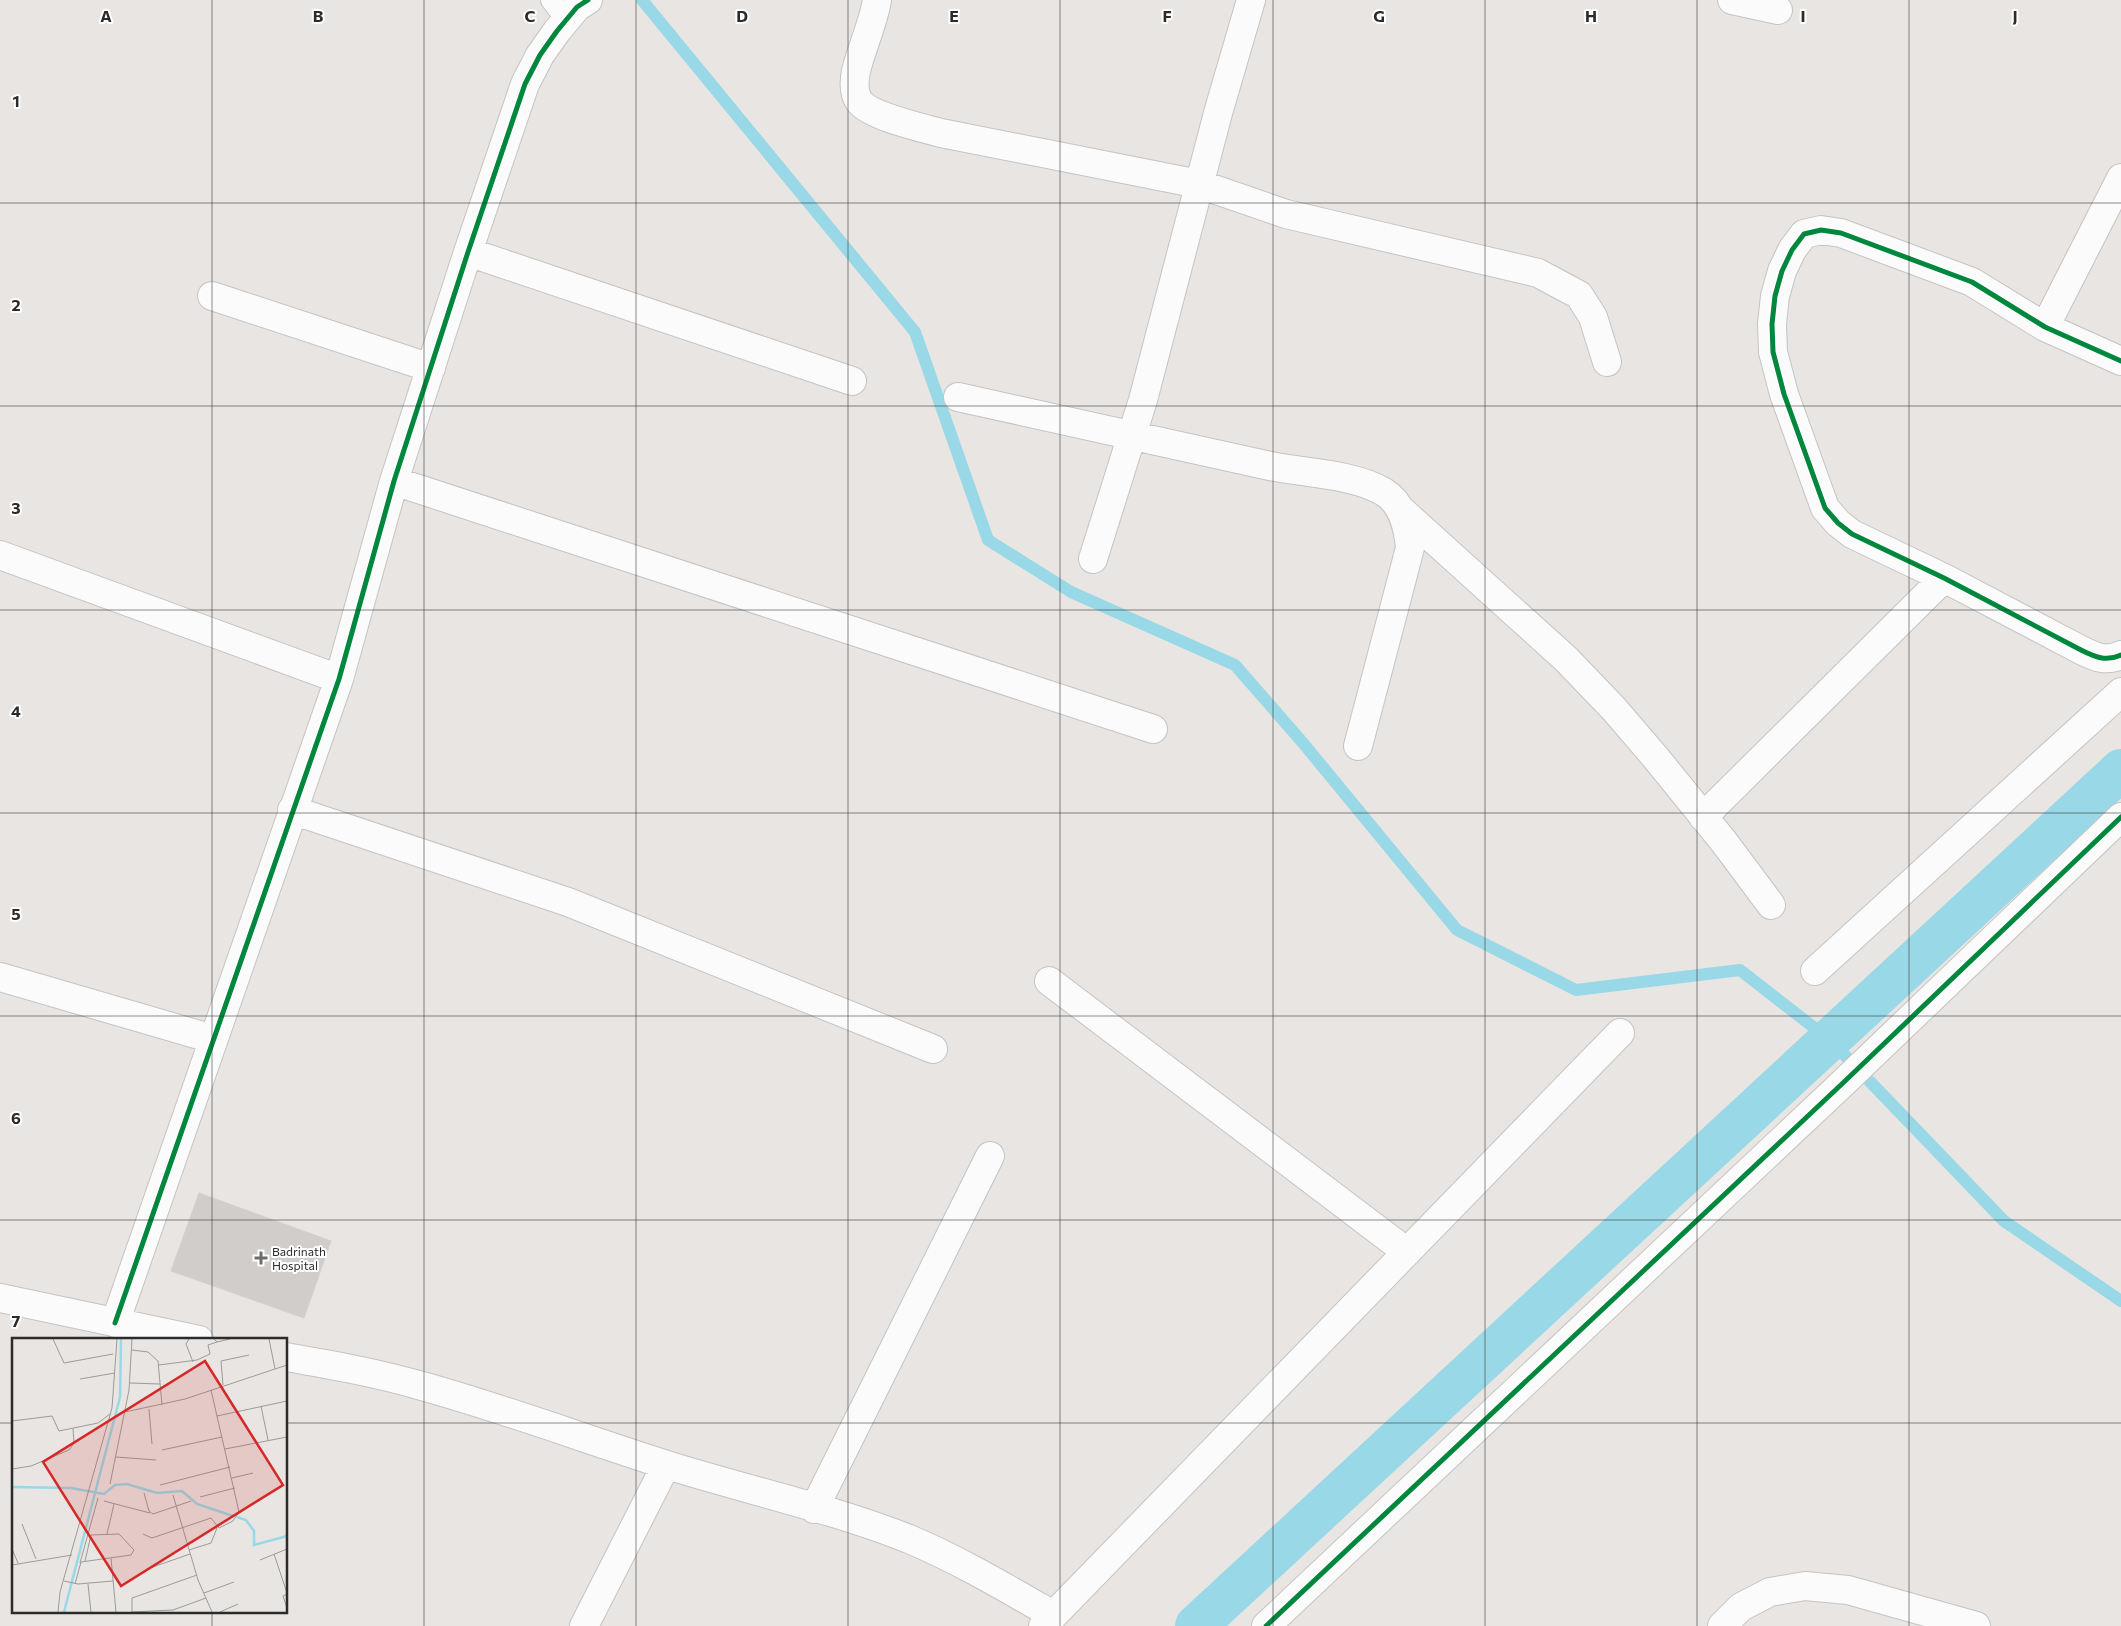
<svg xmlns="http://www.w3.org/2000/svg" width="2121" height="1626" viewBox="0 0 2121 1626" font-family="Commissioner,sans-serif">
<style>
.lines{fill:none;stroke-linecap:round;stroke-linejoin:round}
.stream{stroke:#98d8e7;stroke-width:12}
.canal{stroke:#98d8e7;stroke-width:42}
.building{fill:#d0cdcb;stroke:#d3d1ce}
.lane-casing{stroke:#c4c4c4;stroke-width:22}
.street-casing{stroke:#c4c4c4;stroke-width:30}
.lane{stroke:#fcfbfb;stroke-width:20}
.street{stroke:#fcfbfb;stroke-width:28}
.cycleway-casing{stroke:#fff;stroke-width:8}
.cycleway{stroke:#00873e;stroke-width:5}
.grid{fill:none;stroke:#2b2b2b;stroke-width:1;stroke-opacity:0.55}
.poi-dot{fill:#6d6c6b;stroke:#fff;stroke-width:2}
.labels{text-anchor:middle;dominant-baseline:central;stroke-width:4;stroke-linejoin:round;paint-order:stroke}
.poi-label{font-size:12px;fill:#2b2b2b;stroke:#fff;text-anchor:start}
.inset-river{fill:none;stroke:#98d8e7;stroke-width:2.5}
.inset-road{fill:none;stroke:#9c9b99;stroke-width:1}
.view{fill:#d62828;fill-opacity:0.15;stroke:#d62828;stroke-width:2.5}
.inset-edge{fill:none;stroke:#2b2b2b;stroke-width:2.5}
.grid-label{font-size:16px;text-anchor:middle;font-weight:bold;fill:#2b2b2b;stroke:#fff;stroke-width:4;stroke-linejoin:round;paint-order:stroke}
</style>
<rect width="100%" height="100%" fill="#e8e5e2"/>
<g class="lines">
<!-- stream -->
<path class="stream" d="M642 0 915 332 988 540 1071 592 1235 665 1303 743 1457 930 1576 990 1740 970 1830 1040 2004 1221 2121 1301"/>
<!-- canal -->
<path class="canal" d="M1196 1626 2121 770"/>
</g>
<!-- building -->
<path class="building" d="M199 1193 331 1241 304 1318 171 1271Z"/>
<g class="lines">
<defs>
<path id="lane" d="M551 0 566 20"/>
<path id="street" d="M877 0C873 24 862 47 856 71 854 81 853 92 859 101 869 116 923 128 941 133L1199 184 1286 214 1538 273 1579 295 1593 317 1607 362
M1732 0 1778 10
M468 252 852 381
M212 296 431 368
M2045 327 2121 178
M2121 361 2045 327 1972 282 1841 233 1821 230 1804 234 1792 250 1782 271 1775 296 1772 324 1773 352 1784 394 1825 508 1838 523 1852 534 1944 578 2081 650C2095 657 2106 662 2121 655
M958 397C1062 420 1166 443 1270 466 1304 473 1354 474 1384 492 1403 504 1408 527 1410 548L1358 746
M394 481 1153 729
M1401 510 1566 659 1614 709 1656 758 1724 842 1771 905
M0 555 339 679
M1093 559 1143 400 1218 113 1251 0
M292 810 568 902 933 1049
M1703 817 1944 578
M1815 971 2121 692
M0 977 213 1039
M1049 981 1407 1252
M0 1298 199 1340
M115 1323 339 679 394 481 468 252 525 84 540 55 557 31 577 7 588 0
M286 1357C332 1365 377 1373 422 1386 505 1409 585 1439 667 1465 747 1490 830 1508 909 1539 959 1560 1006 1588 1053 1615
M814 1509 990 1156
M584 1626 666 1465
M1043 1626 1620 1033
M1266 1626 1844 1082 2121 817
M1722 1626 1741 1607 1770 1592 1805 1586 1848 1590 1976 1626"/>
</defs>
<!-- lane casing -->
<use href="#lane" class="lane-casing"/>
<!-- street casing -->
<use href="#street" class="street-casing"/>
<!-- lane -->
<use href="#lane" class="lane"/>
<!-- street -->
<use href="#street" class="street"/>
<defs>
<path id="cycleway" d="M2121 361 2045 327 1972 282 1841 233 1821 230 1804 234 1792 250 1782 271 1775 296 1772 324 1773 352 1784 394 1825 508 1838 523 1852 534 1944 578 2081 650C2095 657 2106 662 2121 655
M115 1323 339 679 394 481 468 252 525 84 540 55 557 31 577 7 588 0
M1266 1626 1844 1082 2121 817"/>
</defs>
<!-- cycleway casing -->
<use href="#cycleway" class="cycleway-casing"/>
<!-- cycleway -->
<use href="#cycleway" class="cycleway"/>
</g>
<!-- grid -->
<path class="grid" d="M212 0V1340M424 0V1626M636 0V1626M848 0V1626M1060 0V1626M1273 0V1626M1485 0V1626M1697 0V1626M1909 0V1626M0 203H2121M0 406H2121M0 610H2121M0 813H2121M0 1016H2121M0 1220H2121M0 1423H14M286 1423H2121M212 1612V1626"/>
<!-- markers -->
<path class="poi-dot" d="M258.5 1250.5h5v5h5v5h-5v5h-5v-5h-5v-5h5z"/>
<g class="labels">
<!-- poi labels -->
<g class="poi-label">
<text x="272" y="1251">Badrinath<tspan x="272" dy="14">Hospital</tspan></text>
</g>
</g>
<!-- overview -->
<g transform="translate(12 1338)">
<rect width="275" height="275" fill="#e8e5e2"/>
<path class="inset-river" d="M0 149 59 150 92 156 103 147 115 146 145 155 170 153 185 166 221 178M225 179 234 182 242 193V207L275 198M52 274 108 59 109 1"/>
<path class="inset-road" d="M41 1 52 25 101 16M177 1 174 6 181 24M202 1 205 4 218 1M257 1 263 31M120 12 136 14 146 23 150 67M147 27 185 22 198 16 196 7 205 4M68 41 103 35M118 45 148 46M211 47 209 23 237 17M249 68 256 102M137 71 140 106M113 74 173 61 275 27M205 78 275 63M0 83 40 78 47 93 86 85 98 76M213 111 275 99M150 112 210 99M104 119 144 122M0 131 19 128 57 112 62 105 61 91M220 140 241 135M98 146 117 52 120 1M148 147 218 129M132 155 137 173 141 176 179 163M161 157 186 242 200 274M188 159 223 150M92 163 138 175M10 186 24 221M95 196 102 166M131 196 140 200 199 180 207 190 221 183 227 174 199 52M0 211 6 225M177 212 199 205 205 190M262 216 275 255M99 220 104 274M248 222 275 211M68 225 86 160M0 227 60 217M135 231 178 216M52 243 66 246 101 243M63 246 69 224 119 217 122 212 107 196 79 197 73 223M76 246 79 274M192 255 222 244M275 256 271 258 275 270M46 274 48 254 100 70 105 1M120 274V260L185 237M120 274 161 272 194 260M208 274 226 266"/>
<path class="view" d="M193 23 271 147 109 248 31 124Z"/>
<rect width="275" height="275" class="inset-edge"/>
</g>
<g class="grid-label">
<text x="106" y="22">A</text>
<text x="318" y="22">B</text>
<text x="530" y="22">C</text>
<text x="742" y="22">D</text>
<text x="954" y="22">E</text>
<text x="1167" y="22">F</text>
<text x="1379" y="22">G</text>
<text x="1591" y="22">H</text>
<text x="1803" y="22">I</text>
<text x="2015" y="22">J</text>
<text x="16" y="107">1</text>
<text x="16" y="311">2</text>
<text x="16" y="514">3</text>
<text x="16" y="717">4</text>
<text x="16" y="920">5</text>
<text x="16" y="1124">6</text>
<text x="16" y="1327">7</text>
</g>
</svg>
